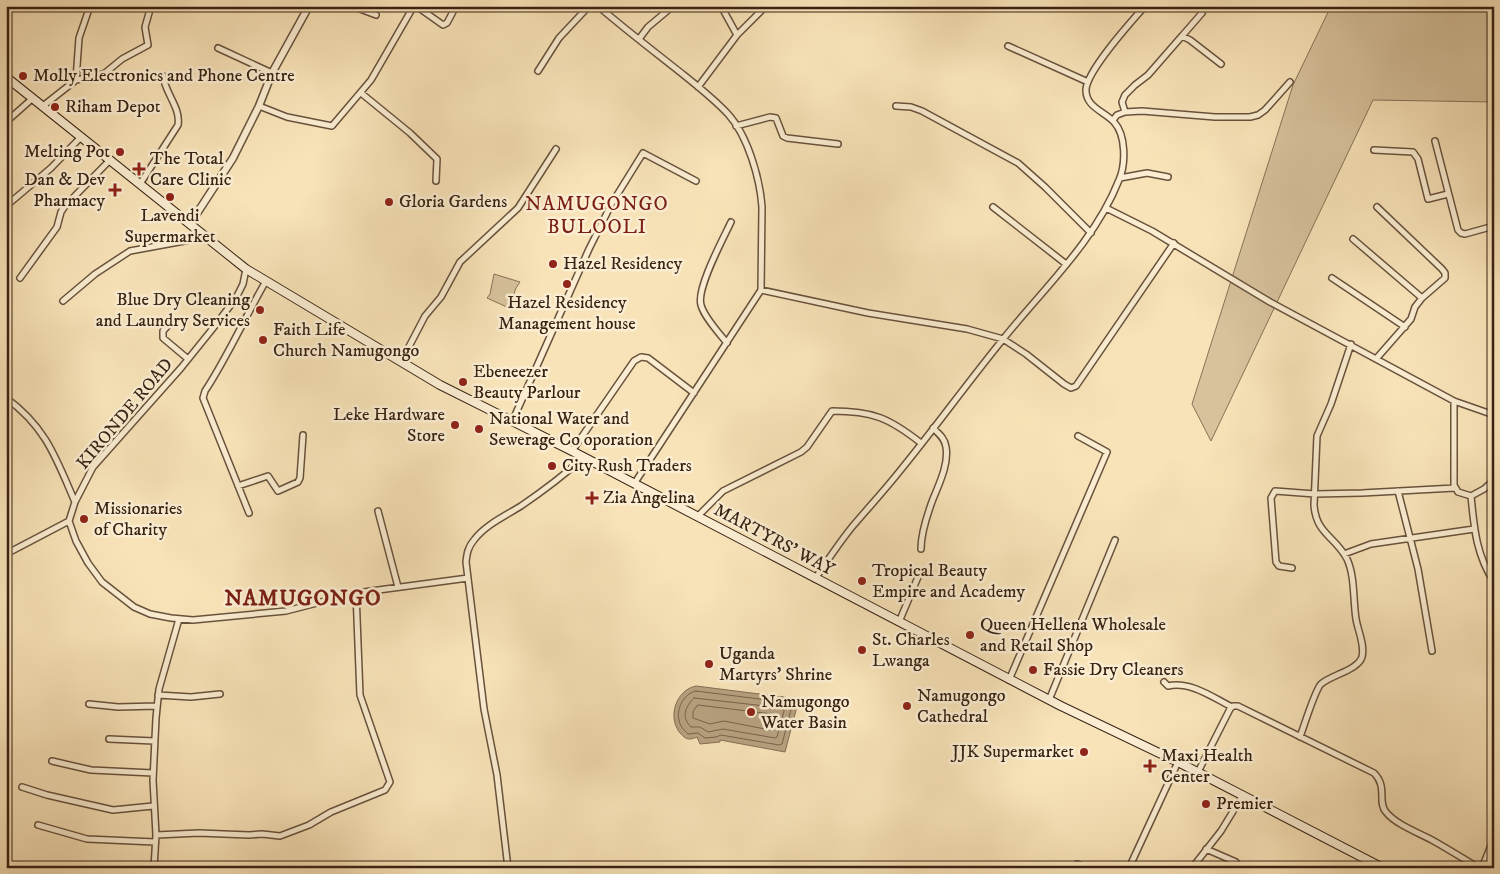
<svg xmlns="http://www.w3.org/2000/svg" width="1500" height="874" viewBox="0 0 1500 874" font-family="'IM FELL DW Pica',serif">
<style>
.green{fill:#d7c29c;stroke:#887258}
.water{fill:#b7a180;stroke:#846e55}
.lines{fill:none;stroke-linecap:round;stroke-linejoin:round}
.shore{stroke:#78624a;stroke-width:1}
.minor-casing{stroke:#68523d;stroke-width:8}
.tertiary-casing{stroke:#68523d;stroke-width:9}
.secondary-casing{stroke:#382214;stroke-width:10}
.minor{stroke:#faedd1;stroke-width:5}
.tertiary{stroke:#faedd1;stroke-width:6}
.secondary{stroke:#faedd1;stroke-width:8}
.poi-dot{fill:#8f2418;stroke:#faedd1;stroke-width:2}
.labels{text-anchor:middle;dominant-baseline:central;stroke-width:5;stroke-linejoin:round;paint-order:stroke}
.poi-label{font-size:18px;fill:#382214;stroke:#faedd1;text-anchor:start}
.street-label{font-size:18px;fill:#382214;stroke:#faedd1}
.quarter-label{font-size:20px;letter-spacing:1px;fill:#7a1f14;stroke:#faedd1}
.district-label{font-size:22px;font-weight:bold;letter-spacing:1px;fill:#7a1f14;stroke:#faedd1}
</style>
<rect width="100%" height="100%" fill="#f8e3b8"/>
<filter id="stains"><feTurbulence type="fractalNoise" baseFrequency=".004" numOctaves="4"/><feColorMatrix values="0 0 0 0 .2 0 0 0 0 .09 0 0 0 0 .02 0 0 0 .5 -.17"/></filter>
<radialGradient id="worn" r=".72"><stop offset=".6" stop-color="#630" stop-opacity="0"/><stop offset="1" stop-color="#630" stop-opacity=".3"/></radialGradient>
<!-- green -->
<path class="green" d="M1331 6H1494V102L1373 100 1211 441 1192 404 1293 85Z
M494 274 520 282 516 288 509 308 487 298 490 294Z"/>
<!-- water -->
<path class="water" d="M696 686 799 699 785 752 720 740V742L700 744 697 737C695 738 692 739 690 739 685 739 683 736 680 733 667 717 676 690 696 686Z"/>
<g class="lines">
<!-- shore -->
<path class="shore" d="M696 691 791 703 792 706 782 744 779 745 721 735 716 737 705 738 698 733 688 734C684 730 680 726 679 720 676 709 684 693 696 691Z
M694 698 783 708 784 711 777 737 775 738 723 729 708 732 700 727H691C681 717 685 707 694 698Z
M698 705 772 714 775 717 772 728 770 730 724 721 710 724 693 718V712Z"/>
<defs>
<path id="minor" d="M352 6 376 15
M598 6C626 30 656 53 685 76 700 88 715 100 728 114 748 136 760 179 762 207L761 290 634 484
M721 6 737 35
M1131 6 1141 11
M1182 36 1202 13
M639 39 648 27 673 6
M1008 46 1088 82
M218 48 272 73
M538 71 559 38 589 6
M76 80 92 77 105 73 122 59 148 45 145 27 151 6
M698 87 737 35 766 6
M361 93 410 133 437 159 436 181
M43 106 76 80 79 38 90 6
M259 106 287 117 332 126 371 80 412 9 416 7 419 8 443 25 447 23 456 6
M896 106 911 107 922 111 1018 163 1045 187 1091 233
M1125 112 1122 102 1125 95 1135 85 1148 75 1182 36 1190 40 1221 64
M1113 120 1117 115 1125 112 1142 111 1215 117H1250L1258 115 1265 110 1290 82
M6 122 33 98
M1493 124 1494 127
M736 126 770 117 776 118 783 136 787 138 838 144
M1435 141 1458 230 1461 233 1465 234 1494 226
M1374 150 1413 152 1418 159 1428 199 1448 194
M1120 178 1147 173 1168 177
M140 184 178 125C181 108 165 93 163 76
M6 206 51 168 81 137
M993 207 1066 264
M1106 208 1152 231 1270 302 1454 401 1494 415
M1353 239 1422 298
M20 278 57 227 61 212 65 206 110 160
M1332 278 1405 327
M761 290 868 313 967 329 1003 339 1026 354 1064 384 1071 388 1076 386 1174 243
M63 301 95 274 130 251 206 237
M172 321 163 331V338L188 359
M727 343C719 333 704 317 701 305 696 289 723 239 731 222
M1376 359 1411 319 1415 307 1422 298 1445 278V273L1442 269 1377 207
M401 362 425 316 441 297 460 262 518 208 556 149
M6 398C46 427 56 458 75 502
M1454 401V485L1458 492 1471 496
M512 422 589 249 612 203 643 153 696 181
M572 451 634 361 641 357 648 358 694 393
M1494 480 1484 489 1471 496C1474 527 1476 555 1494 582
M238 486 268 476 278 491 298 482 300 478 303 435
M1398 491 1418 569 1432 651
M378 511 398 587
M249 513 203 398 205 391C228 356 245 317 266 281
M697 517 723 491 801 452 807 447 832 411C873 411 889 418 921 443
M69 521 76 541 88 563 102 582 134 607 150 614 171 618 193 620 286 611 356 593 468 578
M921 549C921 533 927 515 933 499 939 484 949 464 946 447 945 438 938 433 933 428
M6 554 69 521 75 502 93 467 181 368 214 327 236 298 243 284 246 269
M1344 554 1371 544 1474 529
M1292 568 1279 566 1276 562 1271 498 1275 491 1315 494 1362 493 1455 488
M815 579C827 561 839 543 852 527 868 508 884 491 899 472 935 428 968 382 1004 338 1045 287 1095 241 1119 180 1126 164 1126 135 1114 122 1104 111 1085 107 1086 89 1088 69 1131 22 1145 6
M899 622 918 577
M1009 680 1107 452 1078 436
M1164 682 1168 686C1190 681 1212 697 1232 707
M158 695 191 697 220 694
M1049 700 1115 540
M89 704 118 707 157 706
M1300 737C1304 726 1315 690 1321 684 1331 675 1358 670 1362 657 1365 645 1358 631 1356 619 1353 600 1355 576 1347 559 1335 536 1316 534 1314 505L1317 436 1331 404 1351 344
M109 739 154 741
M52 761 91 770 153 773
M1198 772 1230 709 1233 706H1238L1374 773C1388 787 1377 802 1386 812 1395 824 1419 833 1432 840 1448 849 1464 859 1479 868
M22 787 47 795 113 810 153 806
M38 825 87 839 155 842
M156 835 199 833 249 835 262 834 280 836 309 825 331 812 385 790 390 782 360 695 356 593
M1206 849 1236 862 1237 868
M1077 864 1089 868
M392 867 393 868
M154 868 156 835 153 780 156 718 159 689 179 619
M508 868 497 775 484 709 466 562C467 553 468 547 474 540 485 525 505 516 521 506 543 491 563 476 583 458
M1129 868 1178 762
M1192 868 1221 831 1243 795
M1482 868 1494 838"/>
<path id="tertiary" d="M190 224 233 158 259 106 272 73 309 6"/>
<path id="secondary" d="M6 77 246 269 440 385 572 451 1061 706 1178 762 1383 868"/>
</defs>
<!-- minor casing -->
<use href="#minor" class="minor-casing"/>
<!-- tertiary casing -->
<use href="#tertiary" class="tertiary-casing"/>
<!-- secondary casing -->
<use href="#secondary" class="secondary-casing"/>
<!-- minor -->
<use href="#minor" class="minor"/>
<!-- tertiary -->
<use href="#tertiary" class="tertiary"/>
<!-- secondary -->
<use href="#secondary" class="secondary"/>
</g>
<!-- markers -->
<g class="poi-dot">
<circle cx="23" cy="76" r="5"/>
<circle cx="55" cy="107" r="5"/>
<circle cx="120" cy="152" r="5"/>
<path d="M136.5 161.5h5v5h5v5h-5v5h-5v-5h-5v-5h5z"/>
<path d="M112.5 182.5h5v5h5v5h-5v5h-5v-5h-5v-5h5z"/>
<circle cx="170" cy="197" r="5"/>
<circle cx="389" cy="202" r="5"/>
<circle cx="553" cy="264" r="5"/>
<circle cx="567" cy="284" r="5"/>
<circle cx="260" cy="310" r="5"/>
<circle cx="263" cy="340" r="5"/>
<circle cx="463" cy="382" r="5"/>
<circle cx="455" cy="425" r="5"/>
<circle cx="479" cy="429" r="5"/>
<circle cx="552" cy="466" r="5"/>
<path d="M589.5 490.5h5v5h5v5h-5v5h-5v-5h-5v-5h5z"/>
<circle cx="84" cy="519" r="5"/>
<circle cx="862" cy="581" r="5"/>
<circle cx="970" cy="635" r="5"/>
<circle cx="862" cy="650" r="5"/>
<circle cx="709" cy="664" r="5"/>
<circle cx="1033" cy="670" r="5"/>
<circle cx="907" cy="706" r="5"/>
<circle cx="751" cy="712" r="5"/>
<circle cx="1084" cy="752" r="5"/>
<path d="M1147.5 758.5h5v5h5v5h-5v5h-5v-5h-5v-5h5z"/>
<circle cx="1206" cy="804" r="5"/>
</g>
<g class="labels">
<!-- poi labels -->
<g class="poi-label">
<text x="33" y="76">Molly Electronics and Phone Centre</text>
<text x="65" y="107">Riham Depot</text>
<text x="110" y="152" text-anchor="end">Melting Pot</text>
<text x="150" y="159">The Total<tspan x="150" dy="21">Care Clinic</tspan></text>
<text x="105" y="180" text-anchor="end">Dan &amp; Dev<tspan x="105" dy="21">Pharmacy</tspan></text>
<text x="399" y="202">Gloria Gardens</text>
<text x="170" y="216" text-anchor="middle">Lavendi<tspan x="170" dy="21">Supermarket</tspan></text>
<text x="563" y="264">Hazel Residency</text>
<text x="250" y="300" text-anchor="end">Blue Dry Cleaning<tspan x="250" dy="21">and Laundry Services</tspan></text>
<text x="567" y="303" text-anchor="middle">Hazel Residency<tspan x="567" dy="21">Management house</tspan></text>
<text x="273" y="330">Faith Life<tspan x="273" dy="21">Church Namugongo</tspan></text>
<text x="473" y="372">Ebeneezer<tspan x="473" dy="21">Beauty Parlour</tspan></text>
<text x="445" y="415" text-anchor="end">Leke Hardware<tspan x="445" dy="21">Store</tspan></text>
<text x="489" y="419">National Water and<tspan x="489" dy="21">Sewerage Co oporation</tspan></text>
<text x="562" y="466">City Rush Traders</text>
<text x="603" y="498">Zia Angelina</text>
<text x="94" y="509">Missionaries<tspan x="94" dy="21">of Charity</tspan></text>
<text x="872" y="571">Tropical Beauty<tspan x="872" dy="21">Empire and Academy</tspan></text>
<text x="980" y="625">Queen Hellena Wholesale<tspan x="980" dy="21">and Retail Shop</tspan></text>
<text x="872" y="640">St. Charles<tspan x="872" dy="21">Lwanga</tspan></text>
<text x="719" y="654">Uganda<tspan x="719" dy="21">Martyrs' Shrine</tspan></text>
<text x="1043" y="670">Fassie Dry Cleaners</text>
<text x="917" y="696">Namugongo<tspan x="917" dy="21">Cathedral</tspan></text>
<text x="761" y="702">Namugongo<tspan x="761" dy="21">Water Basin</tspan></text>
<text x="1074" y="752" text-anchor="end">JJK Supermarket</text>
<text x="1161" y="756">Maxi Health<tspan x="1161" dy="21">Center</tspan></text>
<text x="1216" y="804">Premier</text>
</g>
<!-- street labels -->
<g class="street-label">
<text transform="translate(125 414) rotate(-50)">KIRONDE ROAD</text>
<text transform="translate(774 540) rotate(28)">MARTYRS' WAY</text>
</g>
<!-- quarter labels -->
<g class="quarter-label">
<text x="597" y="204">NAMUGONGO<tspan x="597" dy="23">BULOOLI</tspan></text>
</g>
<!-- district labels -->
<g class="district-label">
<text x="303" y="598">NAMUGONGO</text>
</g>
</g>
<!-- margin -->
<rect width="1500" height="874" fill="none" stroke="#f8e3b8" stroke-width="25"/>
<rect x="8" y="8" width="1485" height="859" fill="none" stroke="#382214" stroke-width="2.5"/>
<rect x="12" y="12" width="1475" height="849" fill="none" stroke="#382214"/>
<rect width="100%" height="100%" filter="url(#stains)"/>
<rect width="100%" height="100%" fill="url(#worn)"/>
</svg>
